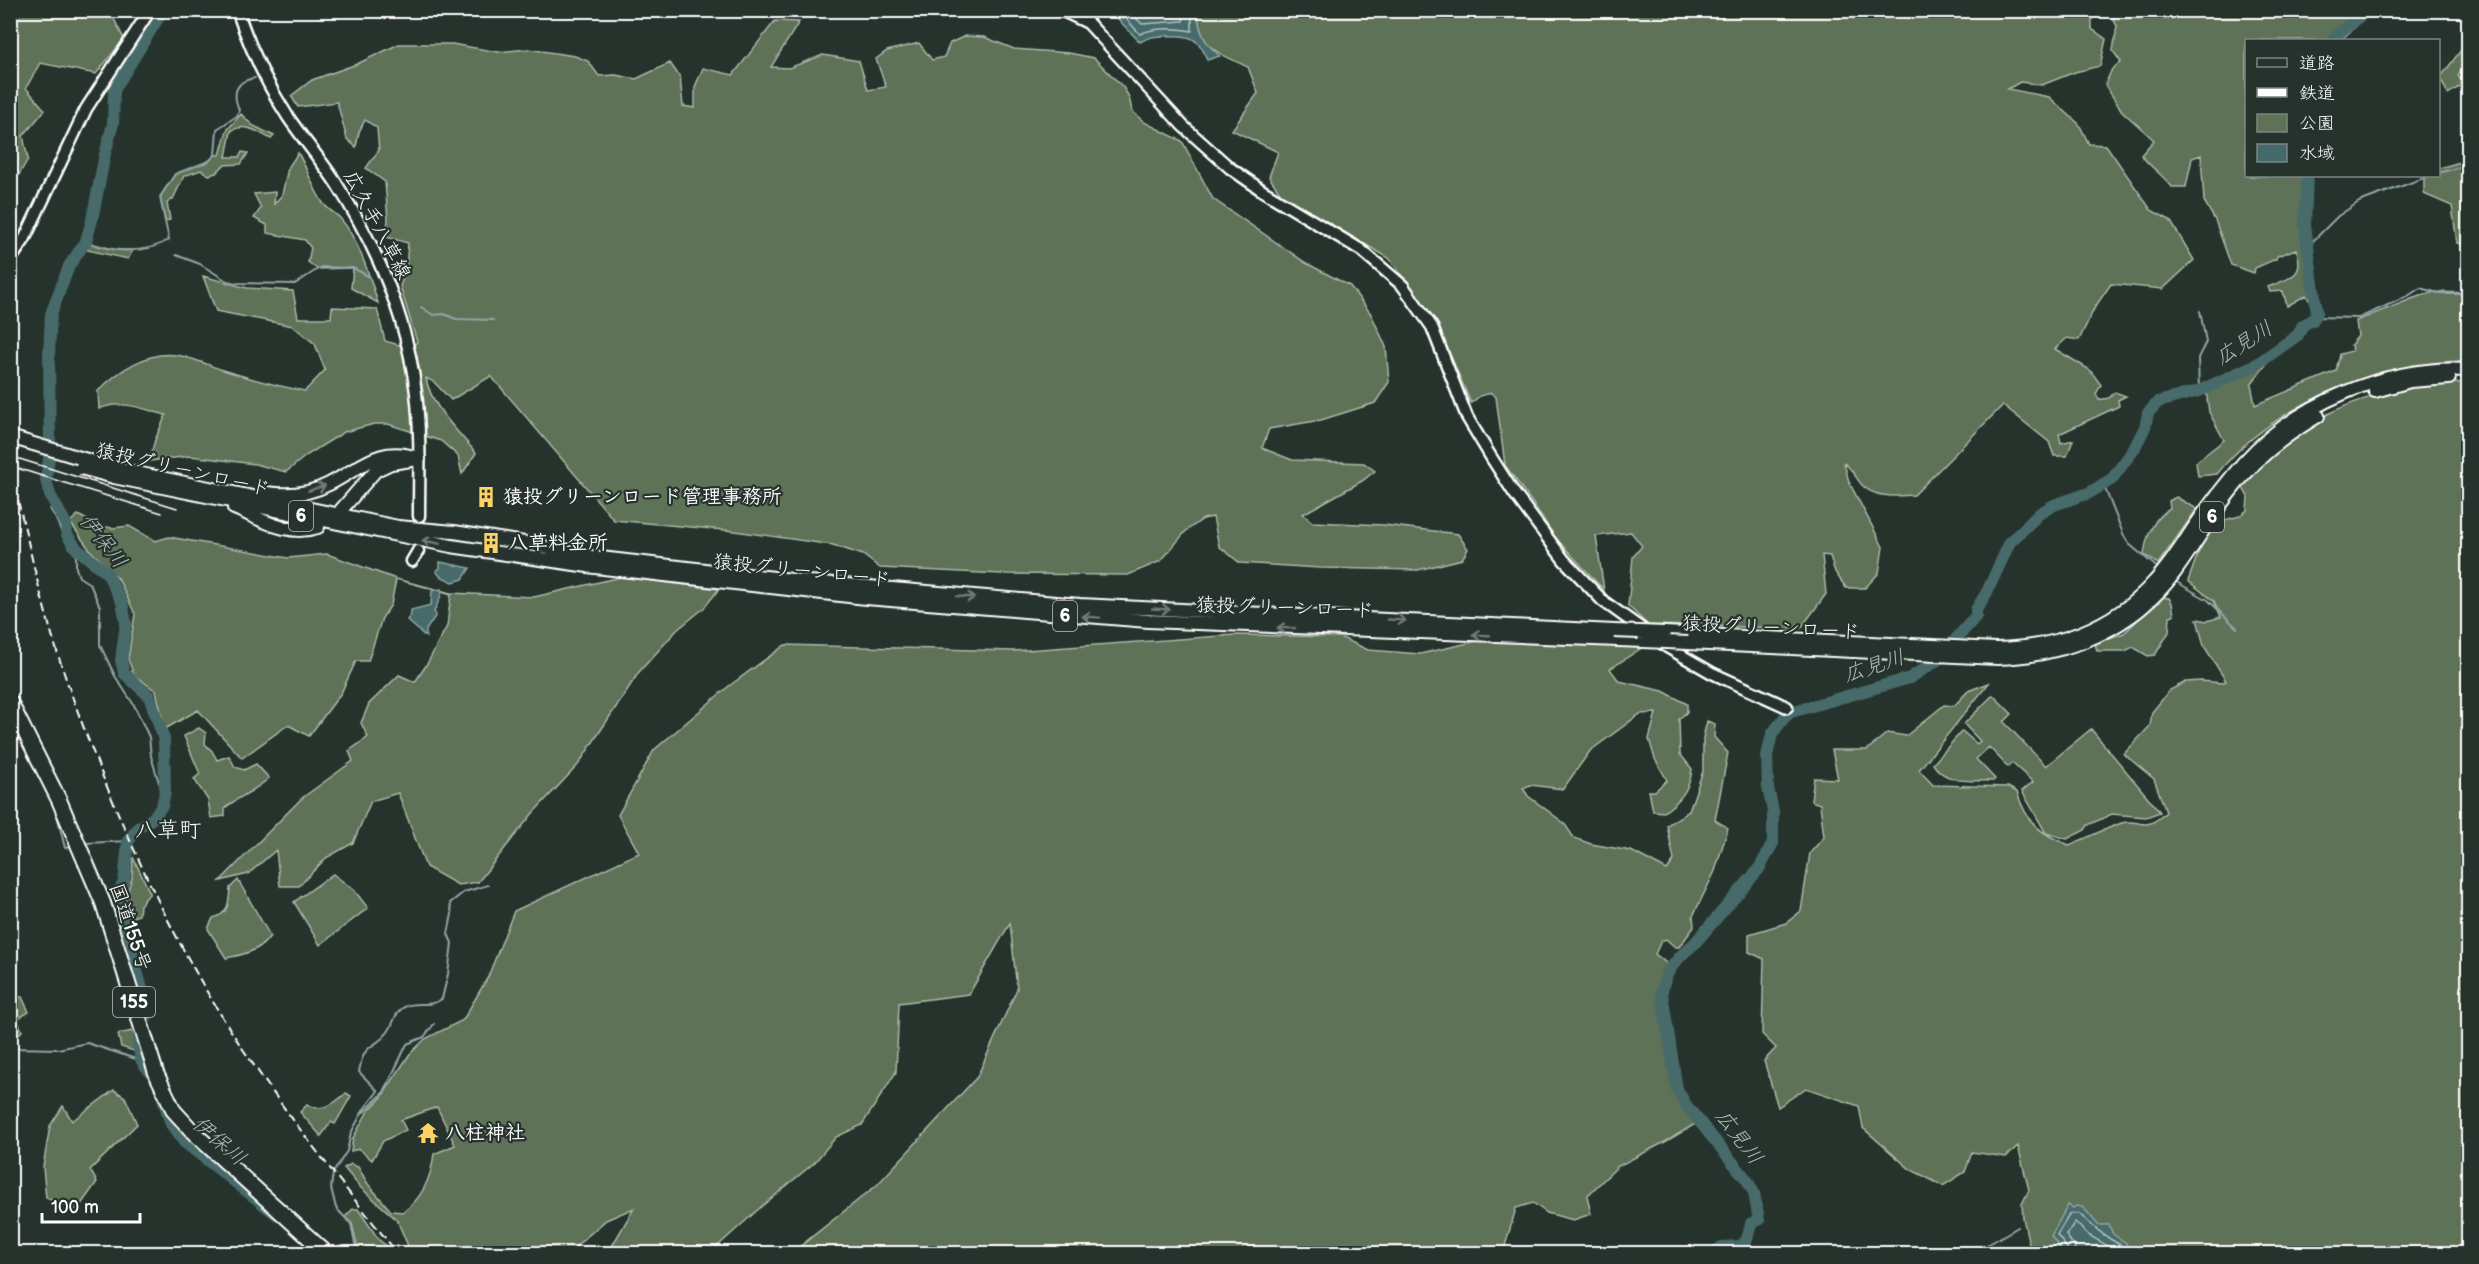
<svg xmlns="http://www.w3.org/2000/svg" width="2479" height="1264" viewBox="0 0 2479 1264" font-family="'Balsamiq Sans','Klee One',sans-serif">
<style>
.green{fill:#5d7256;stroke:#aeb8aa;stroke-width:1.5}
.water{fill:#466a6b;stroke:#90a6a6;stroke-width:1.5}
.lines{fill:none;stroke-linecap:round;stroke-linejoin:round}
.shore{stroke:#b5c3c4;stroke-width:1.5}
.stream{stroke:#90a6a6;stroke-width:2}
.river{stroke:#466a6b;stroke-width:12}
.secondary-casing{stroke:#fff;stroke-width:15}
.primary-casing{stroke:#fff;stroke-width:16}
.highway-casing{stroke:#fff;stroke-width:18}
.secondary{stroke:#26332d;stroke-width:10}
.primary{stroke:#26332d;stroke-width:12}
.highway{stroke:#26332d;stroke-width:14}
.tram{stroke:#fff;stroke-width:1.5}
.rail{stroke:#fff;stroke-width:2;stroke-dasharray:9 4.5;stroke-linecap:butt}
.primary-bridge-casing{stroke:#fff;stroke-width:16;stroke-linecap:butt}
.primary-bridge{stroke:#26332d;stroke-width:12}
.oneway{stroke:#727a76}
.labels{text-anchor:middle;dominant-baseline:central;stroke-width:4.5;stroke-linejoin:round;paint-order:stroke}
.shield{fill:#26332d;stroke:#bec2c0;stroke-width:1.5}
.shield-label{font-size:18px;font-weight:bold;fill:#fff}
.street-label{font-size:20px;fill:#fff;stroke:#26332d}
.poi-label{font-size:20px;font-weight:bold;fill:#fff;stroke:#26332d;text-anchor:start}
.water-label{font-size:21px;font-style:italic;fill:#acbcbc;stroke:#26332d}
.quarter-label{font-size:22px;fill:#fff;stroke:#26332d}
</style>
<rect width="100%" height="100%" fill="#26332d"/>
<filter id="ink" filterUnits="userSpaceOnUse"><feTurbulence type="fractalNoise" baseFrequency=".0167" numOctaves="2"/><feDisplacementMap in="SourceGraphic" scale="12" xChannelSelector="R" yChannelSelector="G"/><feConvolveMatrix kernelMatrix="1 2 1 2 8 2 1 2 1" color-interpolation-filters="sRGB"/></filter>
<g filter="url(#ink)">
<!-- green -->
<path class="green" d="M11 10 110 11 124 39 96 74 40 63 26 88 45 110 23 136 28 159 11 189Z
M1204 10 2092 11V29L2106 39 2100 66 2075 72 2042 85 2020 82 2008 89 2049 97 2079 124 2089 144 2106 145 2151 210 2170 220 2194 260 2163 289 2111 284 2095 307 2079 340 2067 338 2055 349 2090 370 2101 385 2096 394 2099 400 2109 398 2115 392 2126 396 2118 400 2119 406 2059 434 2061 443 2073 440 2067 456H2054L2049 442 2003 405 1914 495C1897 496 1875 499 1862 485 1855 477 1854 471 1844 463L1849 482 1883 547 1879 573 1865 588H1846L1835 572 1830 556 1822 555 1826 594 1801 628 1648 625 1628 606 1633 557 1642 546 1631 532 1596 536 1604 590 1553 535 1541 515 1505 465 1496 397 1491 393 1480 396 1471 403 1436 322 1389 258 1283 197 1269 177 1278 152 1232 130 1258 93 1248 67C1221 54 1202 51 1198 17Z
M2114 10H2363L2367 16 2341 40H2246V176H2305L2303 218 2314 298 2309 300 2306 295 2287 306 2283 291 2270 292 2268 287C2289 278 2306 277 2296 249L2277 256 2276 259 2255 268 2254 273 2231 265 2215 220 2204 201 2201 155 2192 158 2186 187H2172C2162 174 2151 168 2141 155L2154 140 2122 111 2105 85 2112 69 2121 62 2113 51 2117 26 2112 17Z
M775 21 799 22 771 67 789 68 823 55 859 61 868 90 886 87 876 59 887 51 919 43 932 60 944 57 950 43 965 36 984 37 1014 49 1069 53 1094 58 1123 87 1129 97 1132 111 1144 122 1182 141 1213 199 1306 263 1350 286 1371 314 1386 347 1389 382 1375 403 1321 420 1269 429 1262 448 1292 460 1364 463 1375 471 1362 481 1303 514 1312 522 1384 525 1458 534 1468 549 1462 559 1418 570 1320 568 1240 563 1219 546 1213 517 1203 519 1186 531 1161 561 1128 575 1002 574 880 568 863 555 833 545 735 531 614 520 491 376 451 400 434 382 426 378C431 407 458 431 476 453L462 474 458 456 441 441 388 424H374L344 432 307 455 286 472 255 464 190 456 149 461 155 440 166 415C143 409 122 399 99 409L98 391C117 372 146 351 176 355 190 357 206 364 220 369 248 378 276 386 305 391L325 370 315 344 293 326 216 311 203 276 247 288 293 291 298 318H331L332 307 377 309 385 341 409 348 417 342 400 286 406 268 408 243 386 237 388 220 385 182 366 168 379 150 377 128 365 120 359 132 356 147 347 139 337 102 298 107 291 96 312 80 357 64 399 44H452L498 52 528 49 575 56 588 61 599 76 616 75 636 79 670 63 680 77 683 106 695 108V87L703 68 733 75Z
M2468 47V59L2458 76 2464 84 2448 94 2440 78 2461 50Z
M241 114 252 125 274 136 271 139C258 132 245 122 231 131L226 157H239L242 152 248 153 241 164 224 165 216 173 209 175 201 170 184 176 173 199 167 203 170 220 165 221 160 197 175 174 209 161 215 155H220L227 130Z
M298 153C308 170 312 187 323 203 327 209 335 213 340 218 358 238 370 277 378 303L351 288 353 268 317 269 308 262 311 248 305 240 267 233V225L254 218 261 208 254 194 275 192 274 204 282 195 288 168Z
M2460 162H2468V245L2457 243 2452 206 2424 194V176H2438L2439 168Z
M87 242 116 250H133L128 259 83 249Z
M2434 292 2468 293V361C2382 360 2272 405 2217 474L2198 476 2196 462 2224 440 2209 412 2206 390 2253 368 2267 357 2284 348 2268 362 2251 384 2255 405 2336 371 2340 354 2352 351 2351 345 2358 336 2356 321 2414 298Z
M2431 383H2468V1253H1979L1999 1245 2016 1251 2025 1250 2029 1244 2023 1218 2022 1204 2029 1190 2018 1146 2006 1157 1972 1152 1965 1172 1943 1186 1910 1169 1863 1128 1859 1106 1806 1088 1778 1107 1764 1061 1776 1048 1762 1034 1764 959 1749 952V934L1786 923 1801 911 1810 853 1824 837 1820 804 1811 801 1814 778 1838 779 1832 750H1867L1887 733 1906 736 1944 705 1954 706 1968 691 1989 683 1919 770 1933 785 2008 787 2017 792C2026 822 2040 834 2069 845 2087 838 2104 829 2122 823 2141 818 2144 834 2166 812L2154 779 2124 754 2150 726 2152 712 2170 690 2186 682 2201 681 2222 683 2226 681 2204 646 2197 619 2207 621 2221 617 2214 601 2188 581C2195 563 2202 536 2218 523 2228 516 2237 521 2247 510L2248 497 2242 486C2267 459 2294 433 2326 415 2359 397 2396 391 2431 383Z
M2176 497 2197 509 2158 564 2144 555C2146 536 2154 517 2170 508L2169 501Z
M78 515 96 525 112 528 129 526 155 541 169 537 288 558 327 554 396 579 451 593 534 597 621 577 719 589 704 608 677 630 639 672 578 765 533 813 478 882 458 885 426 867 398 793 371 801 353 843 326 858 299 886H280L276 850 248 874 220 881 302 798 353 761 349 751 368 737 361 723 369 704 399 675 415 682 427 664 447 626 451 594 396 579 391 605 382 618 368 661H356L341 693 309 736 288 725 242 758 198 710 165 729 156 691 134 675 128 659 135 614 119 580 89 549 70 522Z
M2162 597 2169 598 2172 603 2174 615 2170 616 2169 632 2155 655 2148 656 2133 647 2125 651H2097L2095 643 2124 633Z
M1235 635 1340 637 1368 650 1420 654 1482 640 1643 647 1610 669 1619 681 1663 691 1687 704V712L1679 719 1680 754 1692 769C1690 789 1680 801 1664 812L1653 811 1649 791H1655L1667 780 1655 759 1649 739 1656 713 1640 714 1590 751 1563 789 1530 785 1523 788 1528 796 1564 823 1574 838 1591 844 1631 851 1667 870 1674 860 1667 825 1689 811 1703 771V738L1707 721 1715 724 1714 737 1728 753 1715 820 1728 828 1715 871 1693 916 1694 927 1679 947H1675L1666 939 1661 941 1655 954 1670 966 1660 981V992L1674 1088 1680 1100 1697 1123 1665 1142 1618 1166 1587 1196 1591 1214 1573 1220 1547 1213 1533 1203 1516 1208 1503 1253H788L799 1247 877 1185 977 1077 1017 989 1010 923 969 994 899 1003 896 1072 862 1125 836 1137 814 1163 762 1206 710 1253H608L634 1208 606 1220 568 1253H411L397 1220 360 1187 344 1168 351 1164 358 1167 368 1184 391 1211 403 1212C422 1199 431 1178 434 1154L455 1145 437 1107 401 1120 406 1130 383 1141 372 1160 359 1149 351 1151 353 1138 368 1111 381 1098 409 1055 425 1039 463 1020 488 977 514 911 639 853 618 815 654 750 729 686 785 645 1013 651Z
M1993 695 2012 714 2004 722 2046 766 2091 729 2160 812 2146 817 2112 814 2088 825 2085 830 2067 839 2046 833 2022 791 2033 782 2012 763 2008 767 1989 747 1976 759 1995 779 1993 781C1971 780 1947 785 1933 764L1962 731 1977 744 1980 741 1964 724Z
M199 728 206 733 205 744 212 751 217 760 229 756 235 767 244 770 256 764 269 778C255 791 240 796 225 808V816L211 818 208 800 194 779 200 774 184 736Z
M133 857 150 893 140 905 139 915 129 918 124 902 132 878Z
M333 874 354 890 368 908 320 945 294 902Z
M238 880 270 936C261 951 242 955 226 958L208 929 213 918C229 914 229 902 230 888Z
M10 997H22L29 1012 17 1019 22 1031 15 1038 11 1035Z
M133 1031 137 1052 121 1047 118 1034Z
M114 1090 125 1097 137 1124 90 1170 97 1182 77 1210 46 1198 43 1167 50 1126 63 1106 72 1121Z
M346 1093 351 1096 335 1124 331 1122 321 1136 300 1112 307 1105C323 1113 335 1103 346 1093Z
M353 1209H358L379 1240 396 1253H359L352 1224 345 1217Z"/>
<!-- water -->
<path class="water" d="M1110 11H1204L1198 17C1200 34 1206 45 1220 56L1207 60C1200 37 1189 35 1167 36 1156 36 1150 36 1140 42Z
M440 562 470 568 463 579 453 582 440 576 436 571 440 568Z
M441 589 442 593 434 612 436 615 426 630V637L407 620 411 615V610L431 605 432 591Z
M2068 1205 2073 1208 2078 1206 2084 1208 2098 1225H2109L2113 1234 2126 1243 2129 1253H2064L2051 1236Z"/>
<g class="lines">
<!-- shore -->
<path class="shore" d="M1118 10 1140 34C1154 27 1177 28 1192 31V16L1196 10
M1128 10 1142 24 1183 21 1187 10
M2068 1254 2067 1248 2057 1235 2069 1215 2078 1213C2092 1225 2104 1237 2121 1245L2122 1254
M2076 1254 2074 1246 2066 1235 2075 1222C2080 1226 2084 1232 2090 1236 2099 1241 2109 1245 2115 1254"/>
<!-- stream -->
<path class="stream" d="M2438 173 2468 165
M82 244 87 242C114 253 144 254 169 240L160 197 175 174 209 161 215 155 217 129 237 116 239 110C232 93 235 81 255 78
M2308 246 2338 216 2359 202 2429 176
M176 255 200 264 227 281 236 283 295 284 321 267 353 268 370 277
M421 307 433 315 444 314 456 319 493 320
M2315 317 2359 318 2408 296 2420 288 2442 294H2468
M2199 391 2198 358 2206 342 2200 311
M2104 486 2124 536 2129 544 2159 569
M50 509C61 524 62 542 76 555V568L79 577 90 584 100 607V645L115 676 134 705 149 737 151 756 159 783
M2173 580 2208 600 2237 628
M56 811 65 848 72 846
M86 843 128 841
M10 1048 58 1049 87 1043 142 1061
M364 1112 384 1092 407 1044 424 1037 434 1024
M1739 1246 1756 1254
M357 1254 351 1224 336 1208 331 1188 333 1173 347 1151 351 1133 364 1109 378 1091 359 1072C364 1041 373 1051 388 1032 395 1022 394 1012 406 1006 418 1001 428 1008 442 999L448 974 452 943 448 934 452 914 450 903 464 892 488 885
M1804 1254H1811
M1935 1254H1962
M1964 1254 1989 1244 2018 1227"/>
<!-- river -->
<path class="river" d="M2333 40 2340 32 2367 10
M147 1016 146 1003 116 896 124 882 128 841 139 827 153 818 162 806 165 792 164 739 149 696 124 673 121 660 126 623 122 602 107 573 77 549 67 535 66 524 50 495 46 480 50 451 49 355 51 314 69 266 86 241 92 220 105 154 113 124 114 90 163 10
M140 1030C138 1038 138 1053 142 1061 145 1067 150 1070 154 1077
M163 1099 171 1124 184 1142 276 1214
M1712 1254 1722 1247 1739 1246 1747 1240 1751 1223 1759 1220 1754 1193 1747 1180 1686 1105 1677 1089 1662 993C1663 973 1679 956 1694 944L1759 869 1773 843V811L1768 788 1767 756 1772 734 1784 718 1791 712 1910 678 1939 659 1976 616V610L1987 592 2010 542 2040 513 2054 505 2089 493 2112 479 2134 449 2145 427 2148 413 2158 402 2199 391 2257 364 2298 335 2303 325 2313 320 2317 313 2305 225 2307 176"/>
<defs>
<path id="secondary" d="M237 10C250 48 266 83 288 117 303 139 321 160 336 183 377 247 407 317 416 393 421 434 419 475 419 516
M1061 10 1088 23 1183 126 1230 168 1263 191 1361 250 1403 286 1432 327 1467 417 1491 457 1514 493 1564 560 1603 601 1667 647 1712 673 1787 707
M10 260 24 240 86 109 150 10
M412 561 418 551"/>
<path id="primary" d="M2375 391 2410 381 2449 378
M117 469 398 527 454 532 531 544 583 556 810 582 1080 605 1614 631
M114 477 451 546 595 567 866 598 1148 621 1644 641
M266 493C287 496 310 494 329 484 361 468 380 444 419 459
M234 508C262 519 287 537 318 527
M341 510 376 470 391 463 418 459
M1664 633 1996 649C2056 648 2113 628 2154 582 2171 564 2183 543 2197 523 2211 502 2227 482 2244 462 2297 403 2389 365 2468 370
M1688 643 1997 658C2066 656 2133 630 2175 572 2199 539 2219 502 2247 472 2267 449 2292 432 2318 416"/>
<path id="highway" d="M10 702 59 800 103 903 156 1073 174 1111 195 1134 327 1254"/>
</defs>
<!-- secondary casing -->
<use href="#secondary" class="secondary-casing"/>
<!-- primary casing -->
<use href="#primary" class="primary-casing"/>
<!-- highway casing -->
<use href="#highway" class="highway-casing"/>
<!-- secondary -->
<use href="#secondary" class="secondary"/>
<!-- primary -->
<use href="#primary" class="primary"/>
<!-- highway -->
<use href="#highway" class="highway"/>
<!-- tram -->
<path class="tram" d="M10 456 177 508
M10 466 162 513"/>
<!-- rail -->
<path class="rail" d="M10 425 16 469
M10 461C15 491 23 520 30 550 41 598 54 646 71 693 108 796 151 895 206 990 260 1083 331 1170 398 1254"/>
<defs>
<path id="primary-bridge" d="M10 437 117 469
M81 468 114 477
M1614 631 1664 633
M1644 641 1688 643"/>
</defs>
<!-- primary-bridge casing -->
<use href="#primary-bridge" class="primary-bridge-casing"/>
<!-- primary-bridge -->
<use href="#primary-bridge" class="primary-bridge"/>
</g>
<!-- one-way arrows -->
<defs><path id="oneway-shaft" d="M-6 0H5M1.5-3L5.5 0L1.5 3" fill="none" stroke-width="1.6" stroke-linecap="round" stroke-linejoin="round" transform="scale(1.5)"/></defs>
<g class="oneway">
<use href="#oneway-shaft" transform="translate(317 488) rotate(-18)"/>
<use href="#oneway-shaft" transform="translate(431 542) rotate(-169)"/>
<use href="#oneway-shaft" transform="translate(966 597) rotate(4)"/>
<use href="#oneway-shaft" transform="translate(1161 609) rotate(3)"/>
<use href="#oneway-shaft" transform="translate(1091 617) rotate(-176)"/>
<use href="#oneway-shaft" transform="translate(1397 620) rotate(3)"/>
<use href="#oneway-shaft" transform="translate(1286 628) rotate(-178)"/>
<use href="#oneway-shaft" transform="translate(1481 635) rotate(-178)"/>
</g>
</g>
<!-- icons -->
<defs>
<symbol id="building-bare" viewBox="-9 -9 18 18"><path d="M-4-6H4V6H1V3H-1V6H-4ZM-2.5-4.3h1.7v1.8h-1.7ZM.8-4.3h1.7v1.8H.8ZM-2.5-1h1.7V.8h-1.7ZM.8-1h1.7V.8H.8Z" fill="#ffd166" stroke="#26332d" stroke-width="2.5" paint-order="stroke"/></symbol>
<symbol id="temple-bare" viewBox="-9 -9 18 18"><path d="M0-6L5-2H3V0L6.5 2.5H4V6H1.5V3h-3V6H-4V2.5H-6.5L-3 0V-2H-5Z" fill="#ffd166" stroke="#26332d" stroke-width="2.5" paint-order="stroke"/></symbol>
</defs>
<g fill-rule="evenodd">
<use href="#building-bare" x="471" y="482" width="30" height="30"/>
<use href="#building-bare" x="476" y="528" width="30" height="30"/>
<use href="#temple-bare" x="413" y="1118" width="30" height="30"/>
</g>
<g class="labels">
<!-- shield labels -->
<g class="shield">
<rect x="289" y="501" width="24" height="30" rx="4.5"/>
<rect x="2200" y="502" width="24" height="30" rx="4.5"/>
<rect x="1053" y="601" width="24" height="30" rx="4.5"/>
<rect x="113" y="987" width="42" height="30" rx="4.5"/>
</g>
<g class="shield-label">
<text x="301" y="516">6</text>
<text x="2212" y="517">6</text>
<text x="1065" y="616">6</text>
<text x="134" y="1002">155</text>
</g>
<!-- street labels -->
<g class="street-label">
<text transform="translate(377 225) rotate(62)">広久手八草線</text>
<text transform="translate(183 470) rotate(13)">猿投グリーンロード</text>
<text transform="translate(802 571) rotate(6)">猿投グリーンロード</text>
<text transform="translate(1285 608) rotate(2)">猿投グリーンロード</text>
<text transform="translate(1771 628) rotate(3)">猿投グリーンロード</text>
<text transform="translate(130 927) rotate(71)">国道155号</text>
</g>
<!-- poi labels -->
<g class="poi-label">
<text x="503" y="497">猿投グリーンロード管理事務所</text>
<text x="508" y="543">八草料金所</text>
<text x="445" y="1133">八柱神社</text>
</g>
<!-- water labels -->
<g class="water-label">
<text transform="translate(2244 343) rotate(-32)">広見川</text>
<text transform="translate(103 541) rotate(52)">伊保川</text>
<text transform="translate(1874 666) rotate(-18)">広見川</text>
<text transform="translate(1739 1137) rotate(53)">広見川</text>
<text transform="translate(219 1141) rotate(41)">伊保川</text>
</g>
<!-- quarter labels -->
<g class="quarter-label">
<text x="168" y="830">八草町</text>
</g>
</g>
<!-- margin -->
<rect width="2479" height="1264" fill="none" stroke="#26332d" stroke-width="36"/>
<rect x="18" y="18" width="2443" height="1228" fill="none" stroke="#fff" stroke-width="2" filter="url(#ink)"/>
<!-- legend -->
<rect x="2245" y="39" width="195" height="138" fill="#26332d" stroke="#7d8581" stroke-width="1.5"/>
<rect x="2257" y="58" width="30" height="9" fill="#26332d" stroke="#7d8581" stroke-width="1.5"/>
<text x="2299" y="69" font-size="18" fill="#ffffff">道路</text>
<rect x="2257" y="88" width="30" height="9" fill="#ffffff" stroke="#7d8581" stroke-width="1.5"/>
<text x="2299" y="99" font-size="18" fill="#ffffff">鉄道</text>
<rect x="2257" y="114" width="30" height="18" fill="#5d7256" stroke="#7d8581" stroke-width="1.5"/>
<text x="2299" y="129" font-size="18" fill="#ffffff">公園</text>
<rect x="2257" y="144" width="30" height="18" fill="#466a6b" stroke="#7d8581" stroke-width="1.5"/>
<text x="2299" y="159" font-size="18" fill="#ffffff">水域</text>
<!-- scale -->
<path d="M42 1213v9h98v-9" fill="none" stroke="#ffffff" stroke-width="3"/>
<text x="51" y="1213" font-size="18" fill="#ffffff" stroke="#26332d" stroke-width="4.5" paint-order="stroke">100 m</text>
</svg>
